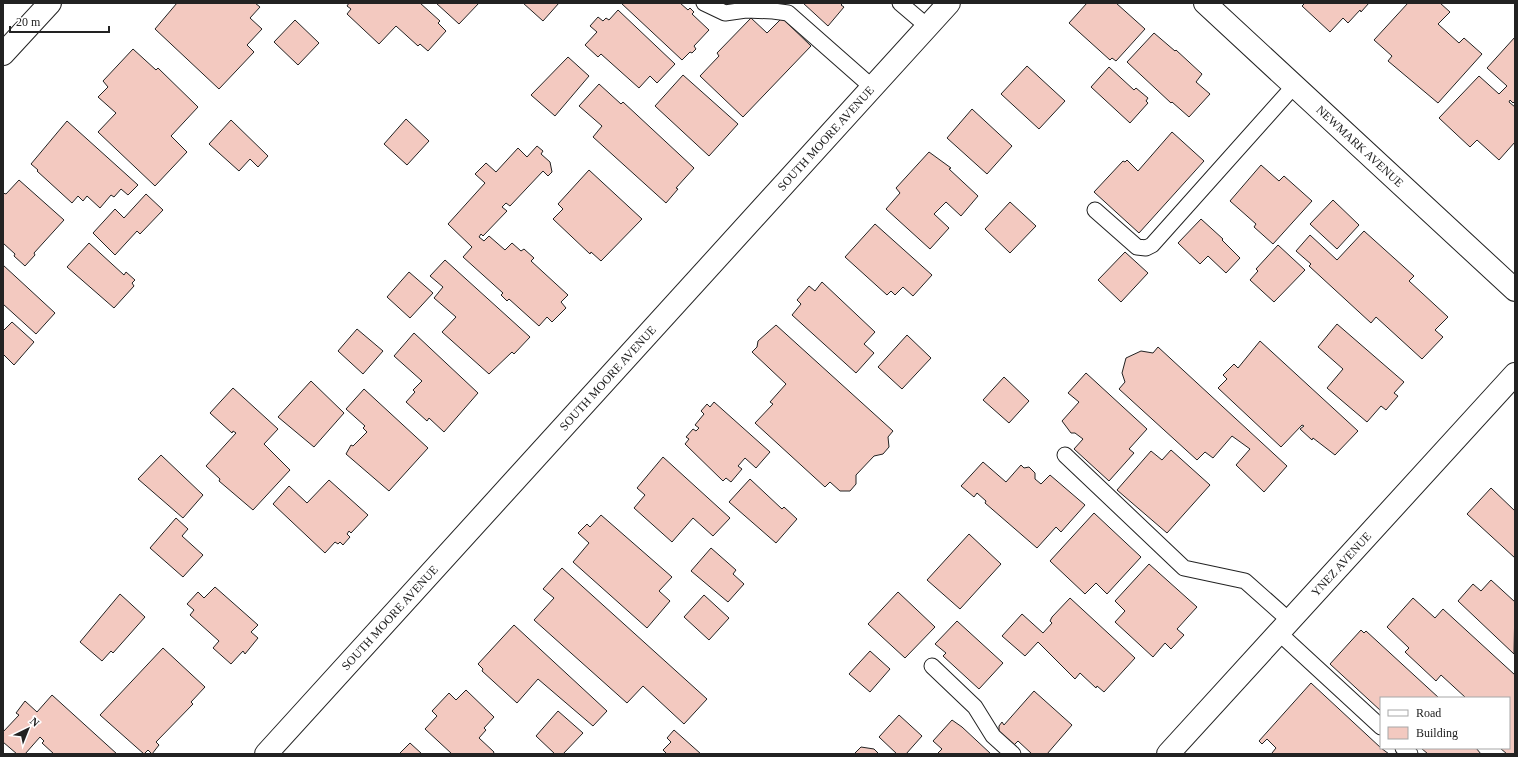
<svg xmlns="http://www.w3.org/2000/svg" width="1518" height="757" viewBox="0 0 1518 757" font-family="Georgia,serif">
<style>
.building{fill:#f3c9c0;stroke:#222}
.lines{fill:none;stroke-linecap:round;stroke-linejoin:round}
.lane-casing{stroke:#222;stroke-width:17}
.street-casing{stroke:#222;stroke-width:24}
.secondary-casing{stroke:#222;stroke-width:24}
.lane{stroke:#fff;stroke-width:15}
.street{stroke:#fff;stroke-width:22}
.secondary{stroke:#fff;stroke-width:22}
.labels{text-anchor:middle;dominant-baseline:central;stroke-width:3;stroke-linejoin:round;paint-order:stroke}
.street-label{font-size:12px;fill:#222;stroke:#fff}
</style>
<rect width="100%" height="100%" fill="#fff"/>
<!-- building -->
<path class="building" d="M177 3H255L260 7 250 18 262 29 247 45 254 52 219 89 155 29Z
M349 3H420L440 21 438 23 446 31 428 51 420 44 418 46 396 26 379 44 347 14 351 9 347 6Z
M436 3H479L459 24Z
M523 3H559L543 21Z
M621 3H680L688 10 690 8 694 12 692 14 709 30 694 46 696 49 692 53 690 52 682 60Z
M803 3H843L841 5 844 7 828 26Z
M1087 3H1116L1145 29 1116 61 1112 58 1110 60 1069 23Z
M1305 3H1369L1361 12 1360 10 1348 23 1343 18 1330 32 1302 6Z
M1408 3H1440L1450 12 1438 24 1459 43 1464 38 1482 54 1438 103 1388 61 1392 56 1374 40Z
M618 10 675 64 657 83 650 76 639 88 601 54 598 57 585 45 597 32 590 26 598 17 603 21 606 18 609 20Z
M751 18 767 33 782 18 811 46 743 117 700 76 719 56 717 53Z
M295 20 319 43 298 65 274 42Z
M1154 33 1175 51 1176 50 1202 74 1196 82 1210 94 1189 117 1172 102 1171 103 1127 62Z
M1515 37V101L1513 103 1510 100 1509 102 1515 107V142L1499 160 1477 140 1470 147 1439 118 1479 76 1499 94 1507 86 1487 68Z
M133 49 156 70 158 68 198 107 171 136 187 152 155 186 98 132 116 113 98 97 108 87 103 81Z
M568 57 589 76 555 116 531 95Z
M1027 66 1065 101 1039 129 1001 94Z
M1109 67 1134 90 1136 88 1148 98 1146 101 1148 103 1130 123 1091 87Z
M683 75 738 124 709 156 655 106Z
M599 84 621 104 623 102 694 168 676 188 678 189 666 203 593 137 602 126 579 106Z
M972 109 1012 146 987 174 947 138Z
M406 119 429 141 407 165 384 144Z
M231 120 268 156 258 167 250 159 239 171 209 144Z
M67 121 138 185 128 195 121 189 114 197 111 195 100 208 87 196 83 201 78 196 72 203 37 171 38 170 31 164Z
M1172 132 1204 161 1139 233 1094 192 1123 161 1125 162 1127 160 1138 171Z
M537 146 543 151 541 154 550 162 552 172 548 176 543 171 510 206 506 203 502 207 507 211 483 236 481 234 479 237 484 241 489 236 505 250 512 243 521 251 524 249 534 258 531 261 568 295 561 302 566 308 552 322 547 317 539 326 509 299 507 301 501 295 503 293 463 257 472 247 448 224 485 183 475 174 486 163 496 172 518 148 527 157Z
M929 152 951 168 949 169 978 196 961 216 946 202 934 214 949 228 930 249 886 209 900 193 896 188Z
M1261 165 1279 181 1284 176 1312 201 1273 244 1254 227 1256 224 1230 201Z
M589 170 642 219 601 261 591 252 590 254 553 219 563 209 558 204Z
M19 180 64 220 34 253 35 255 25 266 14 256 15 254 3 243V193L6 194Z
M146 194 163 210 140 234 137 231 115 255 93 233 115 209 124 218Z
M1333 200 1359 225 1337 249 1310 224Z
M1010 202 1036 226 1010 253 985 229Z
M1201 219 1223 239 1222 240 1240 258 1226 273 1208 256 1200 264 1178 243Z
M875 224 932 275 913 296 903 287 895 295 891 291 887 295 845 257Z
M1364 231 1414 276 1409 281 1448 317 1435 330 1443 337 1422 359 1376 317 1371 323 1309 266 1311 264 1296 251 1310 235 1337 260Z
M89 243 124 275 126 272 135 280 132 283 134 286 114 308 67 267Z
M1278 245 1305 270 1274 302 1250 280 1258 271 1256 269Z
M1125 252 1148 273 1121 302 1098 280Z
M445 260 530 337 514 354 512 352 489 374 442 332 456 317 434 298 443 287 430 276Z
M3 265 55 313 36 334 3 304Z
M409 272 433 293 410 318 387 297Z
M822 282 875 332 864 344 874 353 856 373 792 315 801 304 797 300 809 286 815 291Z
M12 322 34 342 14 365 3 354V331Z
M1337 324 1404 382 1394 393 1398 396 1386 410 1381 406 1367 422 1327 388 1343 369 1318 347Z
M776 325 893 431 888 437 889 447 883 454 874 456 856 475V484L850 491H840L830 482 825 487 755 423 773 404 770 402 786 384 752 352 757 347 758 341Z
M357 329 383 351 363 374 338 351Z
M414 333 478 393 444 432 429 418 427 421 406 402 415 392 413 390 422 381 394 356Z
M907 335 931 358 902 389 878 367Z
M1260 341 1358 431 1335 455 1313 438 1312 440 1300 429 1304 426 1302 425 1281 447 1218 388 1227 379 1223 375 1234 364 1238 368Z
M1158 347 1287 466 1264 492 1236 465 1250 449 1232 436 1213 458 1205 452 1197 460 1119 389 1125 382 1122 373 1126 358 1141 351 1153 353Z
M1086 373 1147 429 1129 449 1134 453 1109 481 1074 449 1083 439 1075 433H1071L1062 421 1079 402 1068 393Z
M1004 377 1029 401 1009 423 983 400Z
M311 381 344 413 314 447 278 417Z
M233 388 278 429 264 444 290 470 253 510 219 481 220 479 206 466 236 433 233 431 232 433 210 413Z
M364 389 428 448 389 491 346 454 351 445 353 446 367 432 363 428 365 426 346 409Z
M714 402 770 452 756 468 745 458 738 466 742 469 731 482 726 478 723 481 685 444 689 439 686 437 693 429 696 431 699 428 695 425 704 414 701 411 707 404 710 407Z
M1171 450 1210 485 1167 533 1117 490 1151 451 1162 460Z
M161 455 203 495 183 518 138 479Z
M663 457 730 518 713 536 693 518 672 542 634 508 645 495 637 488Z
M983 462 1006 482 1021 465 1024 468 1029 467 1035 473V479L1041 484 1050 475 1085 505 1061 532 1056 527 1037 548 985 503 986 501 977 493 974 497 961 486Z
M750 479 782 509 784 507 797 519 776 543 729 502Z
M329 480 368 515 351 533 349 531 347 534 350 537 343 545 340 542 338 544 335 542 325 553 273 504 289 486 307 503Z
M1491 488 1515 511V558L1467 514Z
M1094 513 1141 557 1107 594 1096 583 1085 594 1050 561Z
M601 515 672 577 659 591 670 601 647 628 573 562 589 543 578 533 587 524 590 527Z
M176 518 188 529 182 536 203 555 183 577 150 548Z
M969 534 1001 564 960 609 927 580Z
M711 548 736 570 733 574 744 584 728 602 691 571Z
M1149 564 1197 607 1177 629 1184 635 1171 649 1165 643 1153 657 1115 622 1125 611 1115 601Z
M562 568 707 699 684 724 643 686 627 703 534 620 554 598 543 589Z
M1491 580 1515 602 1514 654 1458 601 1473 584 1481 591Z
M215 587 258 625 251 632 258 638 245 654 243 651 231 664 213 648 219 641 190 615 194 610 187 604 198 592 204 598Z
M898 592 935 627 905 658 868 624Z
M120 594 145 617 113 653 111 651 102 661 80 642Z
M704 595 729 618 709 640 684 617Z
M1070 598 1135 658 1104 692 1097 686 1096 688 1080 673 1075 679 1038 642 1025 656 1002 636 1022 614 1043 633 1052 623 1050 621 1052 617Z
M1413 598 1435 618 1443 609 1515 675V754H1507L1500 748H1509V698H1466L1441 675 1436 681 1405 652 1409 648 1387 627Z
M957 621 1003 663 979 689 943 656 946 653 935 644Z
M514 625 607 711 593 726 538 679 517 703 482 671 483 669 478 664Z
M1361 630 1364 633 1366 631 1439 698H1381V711L1330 664Z
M163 648 205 687 191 702 193 704 156 742 159 745 152 754 148 750 144 754 100 715Z
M870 651 890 669 870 692 849 674Z
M1311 683 1381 748 1389 754H1273L1272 753 1276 748 1267 739 1262 744 1259 741Z
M466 690 494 717 484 728 486 730 479 738 494 752 493 754H452L425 729 437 716 432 711 449 693 456 700Z
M1034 691 1072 725 1047 754H1032L1018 741 1012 747 999 735V726L1002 722 1004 725Z
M52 695 117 754H54L42 743 44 741 40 737 25 754H17L3 742V732L19 715 16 713 25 701 37 712Z
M558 711 583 733 563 754H555L536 736Z
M899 715 922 736 906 754H897L879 737Z
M952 720 962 727 991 754H937L942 749 933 741Z
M674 730 701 754H667L663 750 671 742 667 738Z
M410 743 422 754H399Z
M861 747 874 749 879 754H854Z
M1421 748H1476L1481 754H1428Z"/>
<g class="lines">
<defs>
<path id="lane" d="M704 3 725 13 746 10 773 11 788 13 872 87
M900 3 927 26
M1095 210 1137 247 1146 248 1152 245 1294 86
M1065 455 1184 568 1245 581 1290 621
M1279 633 1381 727
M932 666 975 707 993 736 1013 754
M1403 748 1410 754"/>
<g id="street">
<path d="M3 54 50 3"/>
<path id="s1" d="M266 754 949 3"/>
</g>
<g id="secondary">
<path id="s2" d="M1205 3 1515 290"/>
<path id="s3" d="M1168 754 1515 374"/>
</g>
</defs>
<!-- lane casing -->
<use href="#lane" class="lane-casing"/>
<!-- street casing -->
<use href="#street" class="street-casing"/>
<!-- secondary casing -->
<use href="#secondary" class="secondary-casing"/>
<!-- lane -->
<use href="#lane" class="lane"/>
<!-- street -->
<use href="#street" class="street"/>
<!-- secondary -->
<use href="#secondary" class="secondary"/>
</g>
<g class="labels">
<!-- street labels -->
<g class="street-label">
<text stroke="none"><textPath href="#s1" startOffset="832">SOUTH MOORE AVENUE</textPath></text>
<text stroke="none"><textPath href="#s2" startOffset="211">NEWMARK AVENUE</textPath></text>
<text stroke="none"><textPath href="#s1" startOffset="508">SOUTH MOORE AVENUE</textPath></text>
<text stroke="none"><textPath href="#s3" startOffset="257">YNEZ AVENUE</textPath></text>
<text stroke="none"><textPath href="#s1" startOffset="184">SOUTH MOORE AVENUE</textPath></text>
</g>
</g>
<!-- border -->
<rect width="1518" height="757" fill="none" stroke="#222222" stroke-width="8"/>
<!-- legend -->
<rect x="1380" y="697" width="130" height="52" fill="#ffffff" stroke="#a7a7a7"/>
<rect x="1388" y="710" width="20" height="6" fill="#ffffff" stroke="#a7a7a7"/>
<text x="1416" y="717" font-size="12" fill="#222222">Road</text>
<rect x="1388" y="727" width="20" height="12" fill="#f3c9c0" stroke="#a7a7a7"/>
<text x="1416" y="737" font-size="12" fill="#222222">Building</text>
<!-- north arrow -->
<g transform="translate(28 729) rotate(43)" stroke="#ffffff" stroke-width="3" paint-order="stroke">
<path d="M0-3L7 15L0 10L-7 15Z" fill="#222222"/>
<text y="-6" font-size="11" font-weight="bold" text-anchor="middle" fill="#222222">N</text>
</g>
<!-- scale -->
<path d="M10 26v6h99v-6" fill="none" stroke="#222222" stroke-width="2"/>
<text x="16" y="26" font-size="12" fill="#222222" stroke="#ffffff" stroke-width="3" paint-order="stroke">20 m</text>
</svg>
